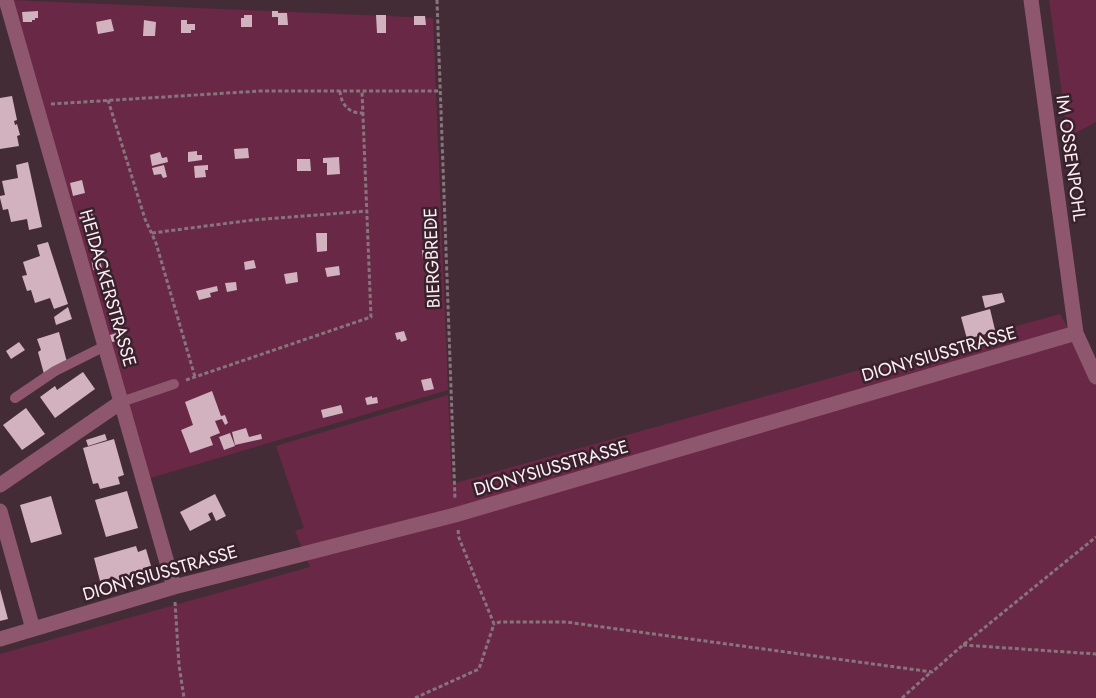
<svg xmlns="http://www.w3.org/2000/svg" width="1096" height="698" viewBox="0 0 1096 698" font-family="Jost,sans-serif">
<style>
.green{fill:#6a2847}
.building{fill:#d1b2be}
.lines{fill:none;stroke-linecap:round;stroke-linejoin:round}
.path{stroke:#88747c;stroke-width:3;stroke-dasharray:4 2.5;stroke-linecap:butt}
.lane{stroke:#8e576e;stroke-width:10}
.street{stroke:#8e576e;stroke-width:15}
.labels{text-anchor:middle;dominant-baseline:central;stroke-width:5;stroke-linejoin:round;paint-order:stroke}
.street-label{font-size:18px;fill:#fdf0f5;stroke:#39222c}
</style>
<rect width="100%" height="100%" fill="#442c36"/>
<!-- green -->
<path class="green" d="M10 0 433 18 448 390 147 479Z
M1049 0H1096V122L1068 137Z
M1060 314 1096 378V698H0V654L310 567 295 531 304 528 276 446 448 395 452 484Z"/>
<!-- building -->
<path class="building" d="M38 11V18H35V20H32V22H23L22 12Z
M272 11H278V13H287L288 25H278V17H272Z
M244 15H252V27H241V18H244Z
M376 15H386V33H377Z
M414 16H425L426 25H414Z
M111 19 114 31 98 34 96 22Z
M144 20 156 22 155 36H143Z
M181 20H187V24H195V30H191V33H181Z
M12 96 17 120 14 121 15 125 17 124 20 135 17 136 19 146 0 149V98Z
M248 148 249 158 235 159 234 149Z
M197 151V155H202V160L188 162V152Z
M160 152 162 158 167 157 168 162 152 166 150 155Z
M339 157 340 174 327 175V163H323V158Z
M297 159H310L311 171H297Z
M28 162 42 227 29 230 27 219 11 222 8 209 3 210 0 198V196L5 195 2 181 18 178 16 165Z
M164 165 167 177 163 178 161 174 154 175 152 168Z
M208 165V170H205L206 177 195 178 194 166Z
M82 180 85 193 73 196 70 183Z
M92 213 96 227 83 230 79 217Z
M434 213V233H429V227H426V214Z
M316 233H327V251L317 252Z
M48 242 68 304 54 309 50 298 35 303 31 290 27 291 22 276 27 275 23 262 40 256 37 245Z
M422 250H436V255H432V259H423Z
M98 254 102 268 93 270 91 257Z
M254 260 256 268 245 270 244 262Z
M339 266 340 275 327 277 325 268Z
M297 272 298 282 286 284 284 274Z
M236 282 237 290 227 292 225 283Z
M217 286 218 291 210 293 211 297 199 300 196 291Z
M1002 293 1005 302 985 308 982 296Z
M68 307 72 319 56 325 54 317Z
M990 309 996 334 987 336 986 334 967 339 961 317Z
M123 331 125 339 112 342 110 335Z
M404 331 407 340 401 342 400 339 397 340 395 333Z
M59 332 67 362 44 374 38 352 41 350 37 339Z
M19 342 25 350 11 359 6 351Z
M83 372 95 389 55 418 40 397 55 386 57 390Z
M431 378 434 389 424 391 421 380Z
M212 391 221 416 225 415 228 423 225 425 222 419 215 421 220 433 210 437 213 445 190 453 181 430 193 425 185 402Z
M372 396V398L377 397 378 403 367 405 365 398Z
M341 405 343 413 323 418 321 410Z
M26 408 45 434 22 450 3 425Z
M246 428 249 437 261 434 262 439 235 445 232 432Z
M230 433 235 446 224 450 219 437Z
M105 434 107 440 88 446 86 440Z
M114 439 124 475 118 477 120 484 100 489 98 483 93 484 83 448Z
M127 491 138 528 106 537 95 500Z
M215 494 226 516 216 521 212 512 208 514 211 520 190 531 180 512Z
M51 496 62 534 31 543 20 505Z
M136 546 138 552 146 549 151 566 143 568V571L134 574 135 580 113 586 111 578 100 581 94 558Z
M0 589 8 619 0 621Z"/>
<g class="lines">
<!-- path -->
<path class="path" d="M437 0 455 499
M340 91C341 105 350 114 363 113
M108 100 145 219 156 243 195 377
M51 104 260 91H440
M152 233 253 220 367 211
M186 380 371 317 362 91
M458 530 459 538 494 624 500 622H566L932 672 963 645 1096 537
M175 602 179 665 184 698
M963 645 1096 654
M415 698 479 669 494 624
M902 698 931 672"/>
<!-- lane -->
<path class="lane" d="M15 398 55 371 105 346
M121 402 174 384"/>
<!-- street -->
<path class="street" d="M6 0 174 587
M1031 0 1076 333 1096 377
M0 485 121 402
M0 511 33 629
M0 639 174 587 455 515 1076 333"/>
</g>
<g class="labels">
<!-- street labels -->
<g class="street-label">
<text transform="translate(1071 158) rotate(82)">IM OSSENPOHL</text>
<text transform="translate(432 258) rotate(-92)">BIERGBREDE</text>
<text transform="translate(108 288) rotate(74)">HEIDACKERSTRASSE</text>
<text transform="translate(939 354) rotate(-16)">DIONYSIUSSTRASSE</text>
<text transform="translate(551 468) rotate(-16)">DIONYSIUSSTRASSE</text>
<text transform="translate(160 573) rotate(-16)">DIONYSIUSSTRASSE</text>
</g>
</g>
</svg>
